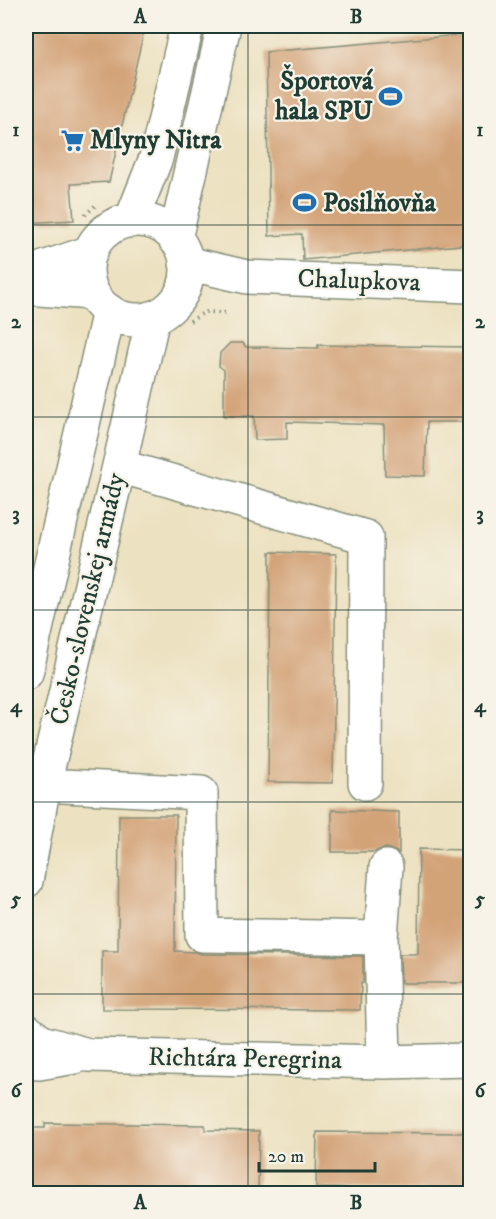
<svg xmlns="http://www.w3.org/2000/svg" width="496" height="1219" viewBox="0 0 496 1219" font-family="'IM FELL DW Pica',serif">
<style>
.building{fill:#d3a378}
.lines{fill:none;stroke-linecap:round;stroke-linejoin:round}
.minor-casing{stroke:#868f7a;stroke-width:36}
.path{stroke:#868f7a;stroke-width:4;stroke-dasharray:1.5 4.5;stroke-linecap:butt}
.minor{stroke:#fff;stroke-width:33}
.grid{fill:none;stroke:#1f3d34;stroke-width:1.5;stroke-opacity:0.55}
.labels{text-anchor:middle;dominant-baseline:central;stroke-width:4.5;stroke-linejoin:round;paint-order:stroke}
.poi-label{font-size:26px;font-weight:bold;fill:#1f3d34;stroke:#f7f3e8;text-anchor:start}
.street-label{font-size:26px;fill:#1f3d34;stroke:#f7f3e8}
.neatline{fill:none;stroke:#1f3d34;stroke-width:2}
.grid-label{font-size:20px;text-anchor:middle;font-weight:bold;fill:#1f3d34}
</style>
<rect width="100%" height="100%" fill="#f7f3e8"/>
<filter id="ink" filterUnits="userSpaceOnUse"><feTurbulence type="fractalNoise" baseFrequency=".0167" numOctaves="2"/><feDisplacementMap in="SourceGraphic" scale="12" xChannelSelector="R" yChannelSelector="G"/><feConvolveMatrix kernelMatrix="1 2 1 2 8 2 1 2 1" color-interpolation-filters="sRGB"/></filter>
<filter id="wash" filterUnits="userSpaceOnUse"><feTurbulence type="fractalNoise" baseFrequency=".008" numOctaves="4" result="noise"/><feDisplacementMap in="SourceGraphic" scale="24" xChannelSelector="R" yChannelSelector="G"/><feGaussianBlur stdDeviation="1.35" result="paint"/><feColorMatrix in="noise" values="0 0 0 0 0 0 0 0 0 0 0 0 0 0 0 0 0 1.4 0 .05"/><feComposite in="paint" operator="in"/></filter>
<g filter="url(#wash)">
<rect width="100%" height="100%" fill="#ece1c0"/>
<g id="blocks">
<!-- building -->
<path class="building" d="M26 26H145L109 182 71 184 74 220 26 223Z
M471 34V244L303 260 302 234 269 236 266 52Z
M230 343H243L246 347 318 348V345L471 347V422H427L425 476 385 475 384 425 287 422V439L255 440 254 416H224V370L219 366 220 353Z
M270 552 336 554 333 783 268 782Z
M332 810 399 812V853L387 848 378 850 375 852H332Z
M119 815H176L175 951 195 952 202 954 363 956V983H361L360 1010 102 1009V951H118Z
M419 849 471 850V983H401L400 954H418Z
M45 1123 205 1125V1130L259 1131 258 1194H26V1128H45Z
M317 1132 471 1133V1194H432L429 1190 316 1188Z"/>
</g>
</g>
<g filter="url(#ink)">
<use href="#blocks" fill-opacity="0" stroke="#868f7a" stroke-width="1.5"/>
<g class="lines">
<defs>
<path id="minor" d="M87 270a50 50 0 1 1 100 0a50 50 0 1 1-100 0Z
M131 221 156 158 187 26
M175 239 224 26
M186 263 247 277 470 286
M26 274 91 252
M26 288 92 293
M119 466 366 537 365 783
M26 673 109 311
M44 785 201 793 202 935 381 938
M26 881 44 785 119 466 153 318
M26 1030 41 1042 88 1055 384 1062 470 1060
M26 1062 39 1063 75 1057
M384 1062 381 938 386 867"/>
</defs>
<!-- minor casing -->
<use href="#minor" class="minor-casing"/>
<!-- path -->
<path class="path" d="M85 215 97 204
M190 321 205 312 228 313
M26 941 31 915"/>
<!-- minor -->
<use href="#minor" class="minor"/>
</g>
</g>
<!-- grid -->
<path class="grid" d="M248 26V1194M26 225H470M26 417H470M26 610H470M26 802H470M26 994H470"/>
<!-- icons -->
<defs>
<symbol id="stadium-bare" viewBox="-9 -9 18 18"><path d="M0-5a6.5 5 0 1 0 0 10a6.5 5 0 1 0 0-10ZM-3.5-1.8h7v3.6h-7Z" fill="#1f6fb2" stroke="#f7f3e8" stroke-width="2.5" paint-order="stroke"/></symbol>
<symbol id="supermarket-bare" viewBox="-9 -9 18 18"><path d="M-6-5.5h2.5l.6 2H6L4.5 2H-2.5L-4.4-4H-6ZM-1.5 3.2a1.3 1.3 0 1 0 .1 0ZM3 3.2a1.3 1.3 0 1 0 .1 0Z" fill="#1f6fb2" stroke="#f7f3e8" stroke-width="2.5" paint-order="stroke"/></symbol>
</defs>
<g fill-rule="evenodd">
<use href="#stadium-bare" x="374" y="80" width="33" height="33"/>
<use href="#supermarket-bare" x="56" y="124" width="33" height="33"/>
<use href="#stadium-bare" x="288" y="186" width="33" height="33"/>
</g>
<g class="labels">
<!-- poi labels -->
<g class="poi-label">
<text x="373" y="81" text-anchor="end">Športová<tspan x="373" dy="30">hala SPU</tspan></text>
<text x="90" y="140">Mlyny Nitra</text>
<text x="323" y="203">Posilňovňa</text>
</g>
<!-- street labels -->
<g class="street-label">
<text transform="translate(359 281) rotate(2)">Chalupkova</text>
<text transform="translate(88 599) rotate(-77)">Česko-slovenskej armády</text>
<text transform="translate(245 1059) rotate(1)">Richtára Peregrina</text>
</g>
</g>
<!-- margin -->
<rect width="496" height="1219" fill="none" stroke="#f7f3e8" stroke-width="66"/>
<!-- scale -->
<path d="M259 1162v9h116v-9" fill="none" stroke="#1f3d34" stroke-width="3"/>
<text x="268" y="1162" font-size="18" fill="#1f3d34" stroke="#f7f3e8" stroke-width="4.5" paint-order="stroke">20 m</text>
<rect x="33" y="33" width="430" height="1153" class="neatline"/>
<g class="grid-label">
<text x="140" y="23">A</text>
<text x="356" y="23">B</text>
<text x="16" y="136">1</text>
<text x="480" y="136">1</text>
<text x="16" y="328">2</text>
<text x="480" y="328">2</text>
<text x="16" y="520">3</text>
<text x="480" y="520">3</text>
<text x="16" y="712">4</text>
<text x="480" y="712">4</text>
<text x="16" y="905">5</text>
<text x="480" y="905">5</text>
<text x="16" y="1097">6</text>
<text x="480" y="1097">6</text>
<text x="140" y="1209">A</text>
<text x="356" y="1209">B</text>
</g>
</svg>
